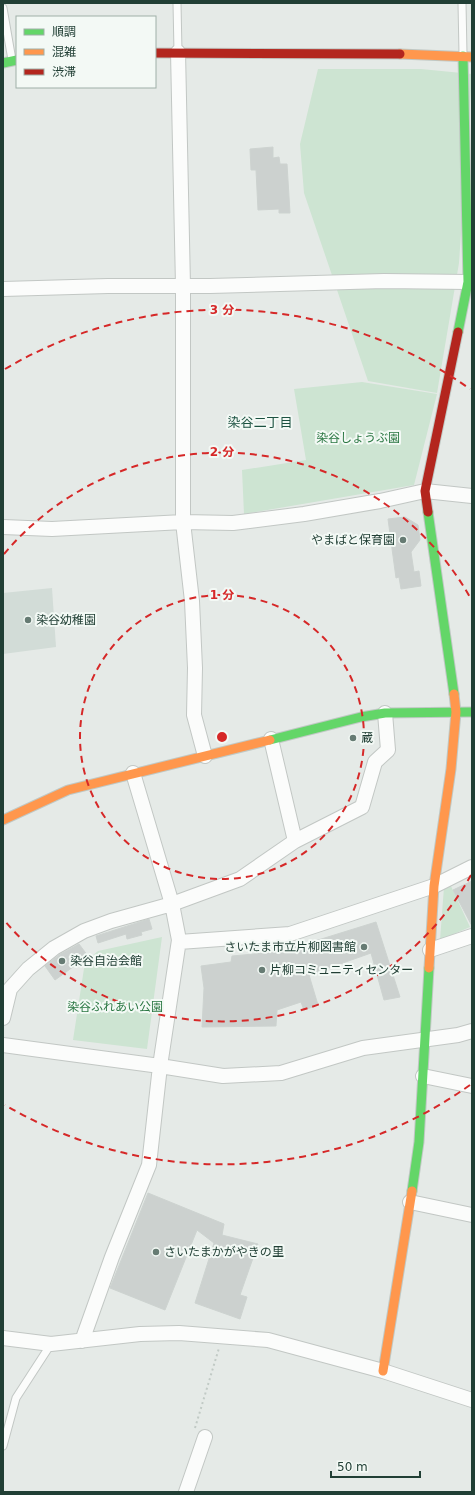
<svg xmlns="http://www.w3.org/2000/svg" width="475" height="1495" viewBox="0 0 475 1495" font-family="'DejaVu Sans','Noto Sans JP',sans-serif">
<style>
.built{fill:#d2dcd7}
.green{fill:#cde4d2}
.building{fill:#ccd1cf;stroke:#cdd3d0}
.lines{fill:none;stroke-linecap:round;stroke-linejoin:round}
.lane-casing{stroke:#c2c7c4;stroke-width:9}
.street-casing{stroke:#c2c7c4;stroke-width:16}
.fast-casing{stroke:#c0c8c4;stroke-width:11}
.slow-casing{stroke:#c0c8c4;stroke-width:11}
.jam-casing{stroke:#c0c8c4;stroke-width:11}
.path{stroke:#c1cac5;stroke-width:2;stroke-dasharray:2 3;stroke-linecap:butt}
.lane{stroke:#fbfcfb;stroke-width:7}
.street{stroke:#fbfcfb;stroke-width:14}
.fast{stroke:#63d668;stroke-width:9}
.slow{stroke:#ff974d;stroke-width:9}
.jam{stroke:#b3261e;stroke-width:9}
.ring{fill:none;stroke:#d62828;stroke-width:2;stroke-dasharray:7 5}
.poi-dot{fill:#667b73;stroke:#f3f9f5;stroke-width:1.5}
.labels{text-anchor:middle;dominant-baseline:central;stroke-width:4;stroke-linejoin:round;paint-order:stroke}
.park-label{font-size:12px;fill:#2a7742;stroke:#f3f9f5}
.poi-label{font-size:12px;fill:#213f35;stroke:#f3f9f5;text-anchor:start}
.neighbourhood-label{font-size:13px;fill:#1c5241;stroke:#f3f9f5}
.centre{fill:#d62828;stroke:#f3f9f5;stroke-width:2}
.ring-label{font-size:12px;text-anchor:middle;font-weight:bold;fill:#d62828;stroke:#f3f9f5;stroke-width:4;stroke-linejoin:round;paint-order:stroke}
</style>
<rect width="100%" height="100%" fill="#e5eae7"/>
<!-- built -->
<path class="built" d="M52 588 56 647 3 654V593Z"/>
<!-- green -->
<path class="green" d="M318 69H421L472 74 459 263 437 393 368 381 304 193 300 144Z
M362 382 437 394 414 485 244 514 242 470 306 460 294 389Z
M450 884 470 927 440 940 444 887Z
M162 937 147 1049 73 1040 85 962 98 951Z"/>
<!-- building -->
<path class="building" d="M273 147V158L279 157 280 164H287L290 213H279V209L258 210 256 170H251L250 149Z
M405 517 418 525 420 540 411 552 414 572 419 571 421 586 401 589 399 577 396 578 388 519Z
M472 881V926L453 890Z
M149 919 152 929 141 932 142 935 127 939 126 934 98 943 96 936Z
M376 922 400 997 384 1000 371 953 309 975 318 1005 304 1010 301 1002 277 1010 276 1026 202 1027 204 988 201 966 231 962 232 956 286 951V950Z
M79 944 88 956 55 980 45 966 59 955Z
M148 1193 224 1224 222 1235 258 1244 240 1295 247 1297 240 1319 195 1303 214 1243 197 1230 165 1310 110 1288Z"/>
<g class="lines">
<defs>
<path id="lane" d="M177 3 178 52
M462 3 463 54
M3 8 12 60
M3 1446 16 1398 51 1344"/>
<path id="street" d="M178 52 183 286V522L192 601 195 668 194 715 205 756
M3 289 108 286H210L384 281 468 282
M3 527 52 529 183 522 233 523 304 514 380 501 425 491 472 496
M271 739 295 841
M179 942 290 934 434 886 472 867
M430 950 472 936
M3 1018 10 989 28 969 54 948 84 931 111 921 172 904 240 879 295 841 362 807 375 762 388 750 385 713
M3 1045 160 1066 223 1076 281 1073 363 1048 458 1035 472 1031
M423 1076 472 1086
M410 1202 472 1215
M3 1338 51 1344 140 1334 179 1333 268 1340 383 1371 472 1400
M82 1341 112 1257 149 1165 160 1066 179 940 172 904 133 773
M186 1492 205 1437"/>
<path id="fast" d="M3 63 17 60
M458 332 468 282 463 56
M428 512 454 694
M270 740 361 717 385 713 472 712
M412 1191 419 1142 429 968"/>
<path id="slow" d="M400 54 472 57
M3 820 68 790 270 740
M429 968 434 886 451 769 456 712 454 694
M383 1371 412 1191"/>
<path id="jam" d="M155 53 400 54
M428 512 425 491 458 332"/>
</defs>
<!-- lane casing -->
<use href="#lane" class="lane-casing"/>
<!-- street casing -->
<use href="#street" class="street-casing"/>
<!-- fast casing -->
<use href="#fast" class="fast-casing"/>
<!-- slow casing -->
<use href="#slow" class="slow-casing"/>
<!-- jam casing -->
<use href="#jam" class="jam-casing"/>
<!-- path -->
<path class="path" d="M195 1428 219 1348"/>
<!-- lane -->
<use href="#lane" class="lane"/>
<!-- street -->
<use href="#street" class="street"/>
<!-- fast -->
<use href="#fast" class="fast"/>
<!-- slow -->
<use href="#slow" class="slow"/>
<!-- jam -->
<use href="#jam" class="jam"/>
</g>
<!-- distance rings -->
<g class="ring">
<circle cx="222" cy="737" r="142"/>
<path d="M471 875A285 285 0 0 1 4 920M4 554A285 285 0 0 1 471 599"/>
<path d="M470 1085A427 427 0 0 1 5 1105M5 369A427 427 0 0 1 470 389"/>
</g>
<!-- markers -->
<g class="poi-dot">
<circle cx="403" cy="540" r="4"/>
<circle cx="28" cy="620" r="4"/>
<circle cx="353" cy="738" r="4"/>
<circle cx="364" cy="947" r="4"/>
<circle cx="62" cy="961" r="4"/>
<circle cx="262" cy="970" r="4"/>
<circle cx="156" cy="1252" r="4"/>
</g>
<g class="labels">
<!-- park labels -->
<g class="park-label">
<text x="358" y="438">染谷しょうぶ園</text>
<text x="115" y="1007">染谷ふれあい公園</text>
</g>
<!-- poi labels -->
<g class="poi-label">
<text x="395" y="540" text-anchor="end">やまばと保育園</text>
<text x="36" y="620">染谷幼稚園</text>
<text x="361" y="738">蔵</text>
<text x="356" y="947" text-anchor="end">さいたま市立片柳図書館</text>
<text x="70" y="961">染谷自治会館</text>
<text x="270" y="970">片柳コミュニティセンター</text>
<text x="164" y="1252">さいたまかがやきの里</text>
</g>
<!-- neighbourhood labels -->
<g class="neighbourhood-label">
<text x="260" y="422">染谷二丁目</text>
</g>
</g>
<circle cx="222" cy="737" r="6" class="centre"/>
<g class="ring-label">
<text x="222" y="314">3 分</text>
<text x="222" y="456">2 分</text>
<text x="222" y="599">1 分</text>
</g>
<!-- border -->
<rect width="475" height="1495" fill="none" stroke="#213f35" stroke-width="8"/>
<!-- legend -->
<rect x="16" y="16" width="140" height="72" fill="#f3f9f5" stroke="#9fafa8"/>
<rect x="24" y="29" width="20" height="6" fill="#63d668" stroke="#9fafa8"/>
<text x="52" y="36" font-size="12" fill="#213f35">順調</text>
<rect x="24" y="49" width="20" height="6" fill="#ff974d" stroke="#9fafa8"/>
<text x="52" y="56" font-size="12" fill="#213f35">混雑</text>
<rect x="24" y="69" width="20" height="6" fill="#b3261e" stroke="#9fafa8"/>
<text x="52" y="76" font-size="12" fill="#213f35">渋滞</text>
<!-- scale -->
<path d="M331 1471v6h89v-6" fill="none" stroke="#213f35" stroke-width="2"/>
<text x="337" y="1471" font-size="12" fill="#213f35" stroke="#f3f9f5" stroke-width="3" paint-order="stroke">50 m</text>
</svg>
